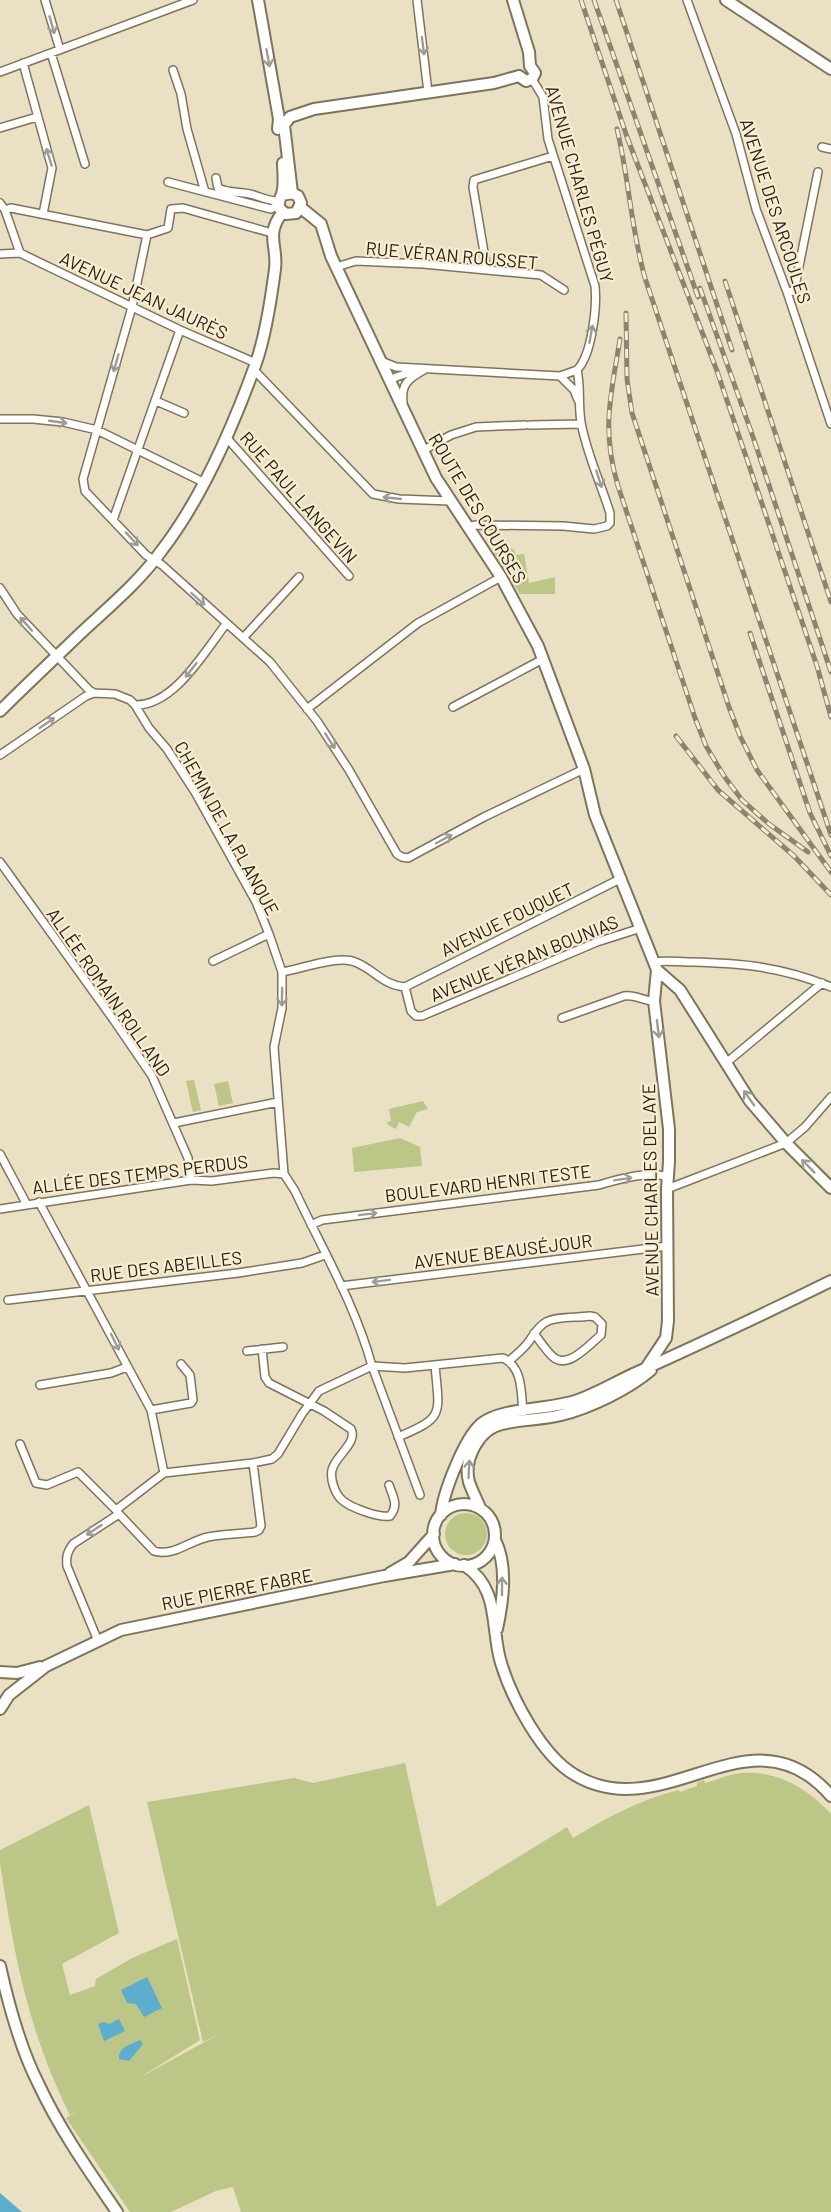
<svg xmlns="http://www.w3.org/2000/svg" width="831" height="2212" viewBox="0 0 831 2212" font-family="Barlow,sans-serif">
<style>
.green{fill:#bcc687}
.water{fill:#5dadcc}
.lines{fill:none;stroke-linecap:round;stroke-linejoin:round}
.street-casing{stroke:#7e745a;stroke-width:10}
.secondary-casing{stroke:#7e745a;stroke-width:14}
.street{stroke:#fff;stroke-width:7}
.secondary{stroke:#fff;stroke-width:10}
.rail-casing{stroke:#8b8471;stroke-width:5}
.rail{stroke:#f8edd0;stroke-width:3;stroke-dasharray:9;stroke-linecap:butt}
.oneway{stroke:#9c9b96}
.labels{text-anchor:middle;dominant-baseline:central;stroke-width:4.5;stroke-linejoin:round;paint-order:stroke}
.street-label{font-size:18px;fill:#242016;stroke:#f8edd0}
</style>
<rect width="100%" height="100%" fill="#eae0c4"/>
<!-- green -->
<path class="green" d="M509 547 514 550 516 555 524 554 529 583 555 577V594H520L494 553 500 548Z
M194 1080 201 1110 193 1112 186 1081Z
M228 1081 233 1103 219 1106 214 1084Z
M423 1101 428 1109 417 1112 409 1127 399 1122 396 1129 388 1125 387 1122 391 1121 389 1109Z
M400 1138 420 1147 422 1166 354 1172 352 1148Z
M445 1534a21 21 0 1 1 42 0a21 21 0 1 1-42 0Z
M405 1763 437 1907 567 1827 573 1838C610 1816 637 1801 679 1790L680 1792 697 1786V1783L704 1780 705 1783C717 1780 729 1774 741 1773 777 1770 807 1788 831 1814V2212H241L233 2187 216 2191 171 2212H130L66 2118 78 2111 70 2115C28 2031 14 1955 0 1863V1850L89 1805 119 1933 62 1964 70 1995 95 1986 96 1979 132 1958 177 1939 200 2040 139 2078 223 2032 203 2042 147 1802 294 1778 313 1783Z"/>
<!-- water -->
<path class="water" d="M147 1977 162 2008 144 2017 136 2004 127 2003 121 1990Z
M119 2019 125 2031 104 2041 98 2024 104 2022 109 2024Z
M140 2040 143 2044 129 2061 119 2059C118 2047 130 2045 140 2040Z
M0 2193 22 2212H0Z"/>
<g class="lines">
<defs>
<path id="street" d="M45 0 60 50
M417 0 428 92
M687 0 736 134 756 209 787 292 831 424
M51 53 85 164
M23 63 52 168 43 214
M173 70 181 94 187 129 205 192
M0 72 193 0
M532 79 543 97 548 139 595 286C597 307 592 355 577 370
M0 128 37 117
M822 147 831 149
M216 178 218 188C230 194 243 191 254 195 263 198 268 201 278 201
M168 182 271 209 278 205
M0 203 5 210 20 253
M5 210 11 208 147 235 168 228 171 209 183 208 272 233
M147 235 132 307 83 479 85 491 146 555 162 565 270 662 317 721 349 770 397 854 402 857 408 858 484 817 584 769
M0 254 20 253 180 330 256 363
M336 267 356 261 423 264 541 275 564 290
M487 270 473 187 474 180 553 156
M787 292 794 291 818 172
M381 361 396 367 560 376 577 370
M253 369 373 494 399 499 450 501
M560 376 574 390 578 400
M389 382 396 377 417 370
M156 401 184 413
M403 402C401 384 408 379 424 370
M0 419H33L63 422 97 430 203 482
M530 425 581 424
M226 437 349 576
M422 451 451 435 476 427 525 425
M113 520 180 330
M467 527 476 525 563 526 594 529 607 526 610 523V513C601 484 586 452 581 422 578 404 581 387 577 370
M0 588 17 614 89 690 94 693 115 694 130 700 135 705 149 728 167 749 195 792 256 902 269 934 282 972V1008L274 1047 284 1174
M243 638 299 577
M135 705C174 706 205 651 226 624
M453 707 543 659
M307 709 418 623 501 577
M0 755 86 696 94 693
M0 862 113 1019 152 1076 188 1158 191 1180
M213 961 269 934
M654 962C665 960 679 962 691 962 742 963 783 967 831 987
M282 972C301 969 338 955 355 962 374 969 382 985 405 987
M405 987 411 1011 416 1016H422L597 942 641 928
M405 987 622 878
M562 1018 624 996C635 994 643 1001 654 1001
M726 1063 822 983
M174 1123 278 1102
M0 1154 26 1203
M284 1174 295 1191C322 1249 355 1304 372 1366L405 1368 503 1358C523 1367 521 1393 523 1412
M667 1189 786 1143 805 1127 831 1097
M39 1202 151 1410 164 1473 116 1510 119 1514 73 1544C67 1552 66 1557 67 1566L98 1641
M0 1209 191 1180 212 1181 274 1173 284 1174
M311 1225 322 1220 599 1185C615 1180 654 1169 668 1178
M341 1286 668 1246
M8 1300 238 1273 302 1263 325 1255
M262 1349 265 1377 269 1383 324 1411 351 1429C358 1443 335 1456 332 1470 330 1479 335 1494 342 1500 351 1508 379 1518 390 1516 399 1505 393 1497 389 1485
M247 1351 283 1347
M509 1361C516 1355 522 1350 527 1344 533 1336 537 1327 546 1322 557 1316 577 1318 590 1316L595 1317 602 1324 601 1335C589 1345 567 1371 552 1356 545 1349 539 1340 534 1333
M40 1385 111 1373 127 1367
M151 1410 191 1403 193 1400 190 1375 181 1364
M398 1437C446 1417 439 1414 435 1365
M20 1444 36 1483 47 1485 78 1472 116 1510
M164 1473 253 1463 272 1459 278 1454 302 1414 319 1391 372 1366 420 1495
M119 1514 154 1551C173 1557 189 1541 208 1537 223 1534 239 1534 255 1532L259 1530 261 1526 253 1463"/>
<path id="secondary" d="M258 0 279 119 278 129
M513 0 529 52 530 66 535 73 532 79 526 81 519 76
M726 0 831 69
M292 193 284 125 290 117 314 109 494 83 519 76
M282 195 292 193 298 196 301 203 296 213 286 214 279 208C278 201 280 199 282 194 285 184 283 172 283 163
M300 207 321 224 331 256 436 478 501 577 538 646 584 769 595 815 657 970 680 990 750 1101 786 1143 831 1188
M0 711C27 684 55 658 82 632 110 606 140 581 162 550 202 498 234 424 256 363 266 334 271 300 275 269 278 246 265 235 282 213
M646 1368 666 1338 668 1321 667 1189 669 1162V1129L654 1001 657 970
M433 1535a31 31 0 1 1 62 0a31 31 0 1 1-62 0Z
M480 1508C477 1500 472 1491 469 1482 463 1459 479 1429 502 1424 521 1419 542 1420 561 1415 590 1408 629 1389 651 1370
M441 1515C443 1493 464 1439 481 1424 502 1407 551 1410 578 1400 600 1392 619 1380 640 1371 704 1342 768 1312 831 1281
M495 1540C508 1566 503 1601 497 1629
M464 1565C501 1589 490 1627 501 1663 512 1699 542 1756 575 1775 665 1829 751 1703 831 1796
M390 1573 409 1562 434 1534
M0 1672 17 1673 40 1667
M0 1709 9 1695 46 1666 121 1630 384 1576 455 1564
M0 1966C9 2007 20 2048 39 2085 60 2130 89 2171 117 2212"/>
</defs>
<!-- street casing -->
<use href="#street" class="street-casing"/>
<!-- secondary casing -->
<use href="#secondary" class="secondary-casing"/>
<!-- street -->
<use href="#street" class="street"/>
<!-- secondary -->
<use href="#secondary" class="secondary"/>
<defs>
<path id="rail" d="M581 0 627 137 717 371 817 666 831 717
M594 0 698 297
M616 0 732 350
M617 129C629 179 631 229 645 278L831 835
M725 281 831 602
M700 288 752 434 831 672
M626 313 627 379 632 413 729 707 740 736 757 770 831 872
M620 339C611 395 601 429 618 486L695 718 706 746 724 776 742 800 769 824 808 852
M750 633 810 813 831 856
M676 736 718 790 794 856 831 895"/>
</defs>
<!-- rail casing -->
<use href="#rail" class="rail-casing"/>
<!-- rail -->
<use href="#rail" class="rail"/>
</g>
<!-- one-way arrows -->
<defs><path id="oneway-shaft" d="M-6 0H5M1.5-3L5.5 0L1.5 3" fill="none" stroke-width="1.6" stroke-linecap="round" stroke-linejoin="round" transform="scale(1.5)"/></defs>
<g class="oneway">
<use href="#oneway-shaft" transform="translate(52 25) rotate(74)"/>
<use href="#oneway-shaft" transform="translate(423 46) rotate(83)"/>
<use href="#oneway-shaft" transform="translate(268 58) rotate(80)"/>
<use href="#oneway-shaft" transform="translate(49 157) rotate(-107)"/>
<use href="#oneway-shaft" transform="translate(591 334) rotate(-80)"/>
<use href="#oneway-shaft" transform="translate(116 363) rotate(106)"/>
<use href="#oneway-shaft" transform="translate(58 422) rotate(8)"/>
<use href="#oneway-shaft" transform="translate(599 479) rotate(72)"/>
<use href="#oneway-shaft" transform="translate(392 498) rotate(-174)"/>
<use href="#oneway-shaft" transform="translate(132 539) rotate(47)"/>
<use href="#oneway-shaft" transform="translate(198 599) rotate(42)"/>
<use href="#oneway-shaft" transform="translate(26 624) rotate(-132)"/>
<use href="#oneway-shaft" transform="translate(191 670) rotate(128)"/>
<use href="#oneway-shaft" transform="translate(47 723) rotate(-34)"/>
<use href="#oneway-shaft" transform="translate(330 741) rotate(57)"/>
<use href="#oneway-shaft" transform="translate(444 839) rotate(-28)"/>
<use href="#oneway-shaft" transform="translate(282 997) rotate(91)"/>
<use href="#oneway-shaft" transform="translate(658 1029) rotate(83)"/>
<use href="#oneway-shaft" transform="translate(749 1098) rotate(-125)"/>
<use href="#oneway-shaft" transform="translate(808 1166) rotate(-135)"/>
<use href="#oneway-shaft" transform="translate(623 1179) rotate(-9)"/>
<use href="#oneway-shaft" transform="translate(368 1214) rotate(-7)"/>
<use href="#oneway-shaft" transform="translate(381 1281) rotate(173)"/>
<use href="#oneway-shaft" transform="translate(115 1342) rotate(64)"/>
<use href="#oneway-shaft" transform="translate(469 1469) rotate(-87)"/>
<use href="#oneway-shaft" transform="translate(94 1530) rotate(147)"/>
<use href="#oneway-shaft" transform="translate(502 1586) rotate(-90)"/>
</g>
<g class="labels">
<!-- street labels -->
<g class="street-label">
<text transform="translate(580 184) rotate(74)">AVENUE CHARLES PÉGUY</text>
<text transform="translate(776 211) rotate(72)">AVENUE DES ARCOULES</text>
<text transform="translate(452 255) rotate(5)">RUE VÉRAN ROUSSET</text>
<text transform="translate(144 295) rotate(25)">AVENUE JEAN JAURÈS</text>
<text transform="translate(299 497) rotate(49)">RUE PAUL LANGEVIN</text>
<text transform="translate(478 508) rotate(59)">ROUTE DES COURSES</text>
<text transform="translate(227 828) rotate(61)">CHEMIN DE LA PLANQUE</text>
<text transform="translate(507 919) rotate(-26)">AVENUE FOUQUET</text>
<text transform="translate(524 958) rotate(-22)">AVENUE VÉRAN BOUNIAS</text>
<text transform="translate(109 992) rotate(55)">ALLÉE ROMAIN ROLLAND</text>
<text transform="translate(140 1174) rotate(-7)">ALLÉE DES TEMPS PERDUS</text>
<text transform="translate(488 1183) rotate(-7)">BOULEVARD HENRI TESTE</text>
<text transform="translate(650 1190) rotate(-91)">AVENUE CHARLES DELAYE</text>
<text transform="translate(503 1251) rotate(-7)">AVENUE BEAUSÉJOUR</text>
<text transform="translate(166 1266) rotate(-7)">RUE DES ABEILLES</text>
<text transform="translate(237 1589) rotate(-11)">RUE PIERRE FABRE</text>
</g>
</g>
</svg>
